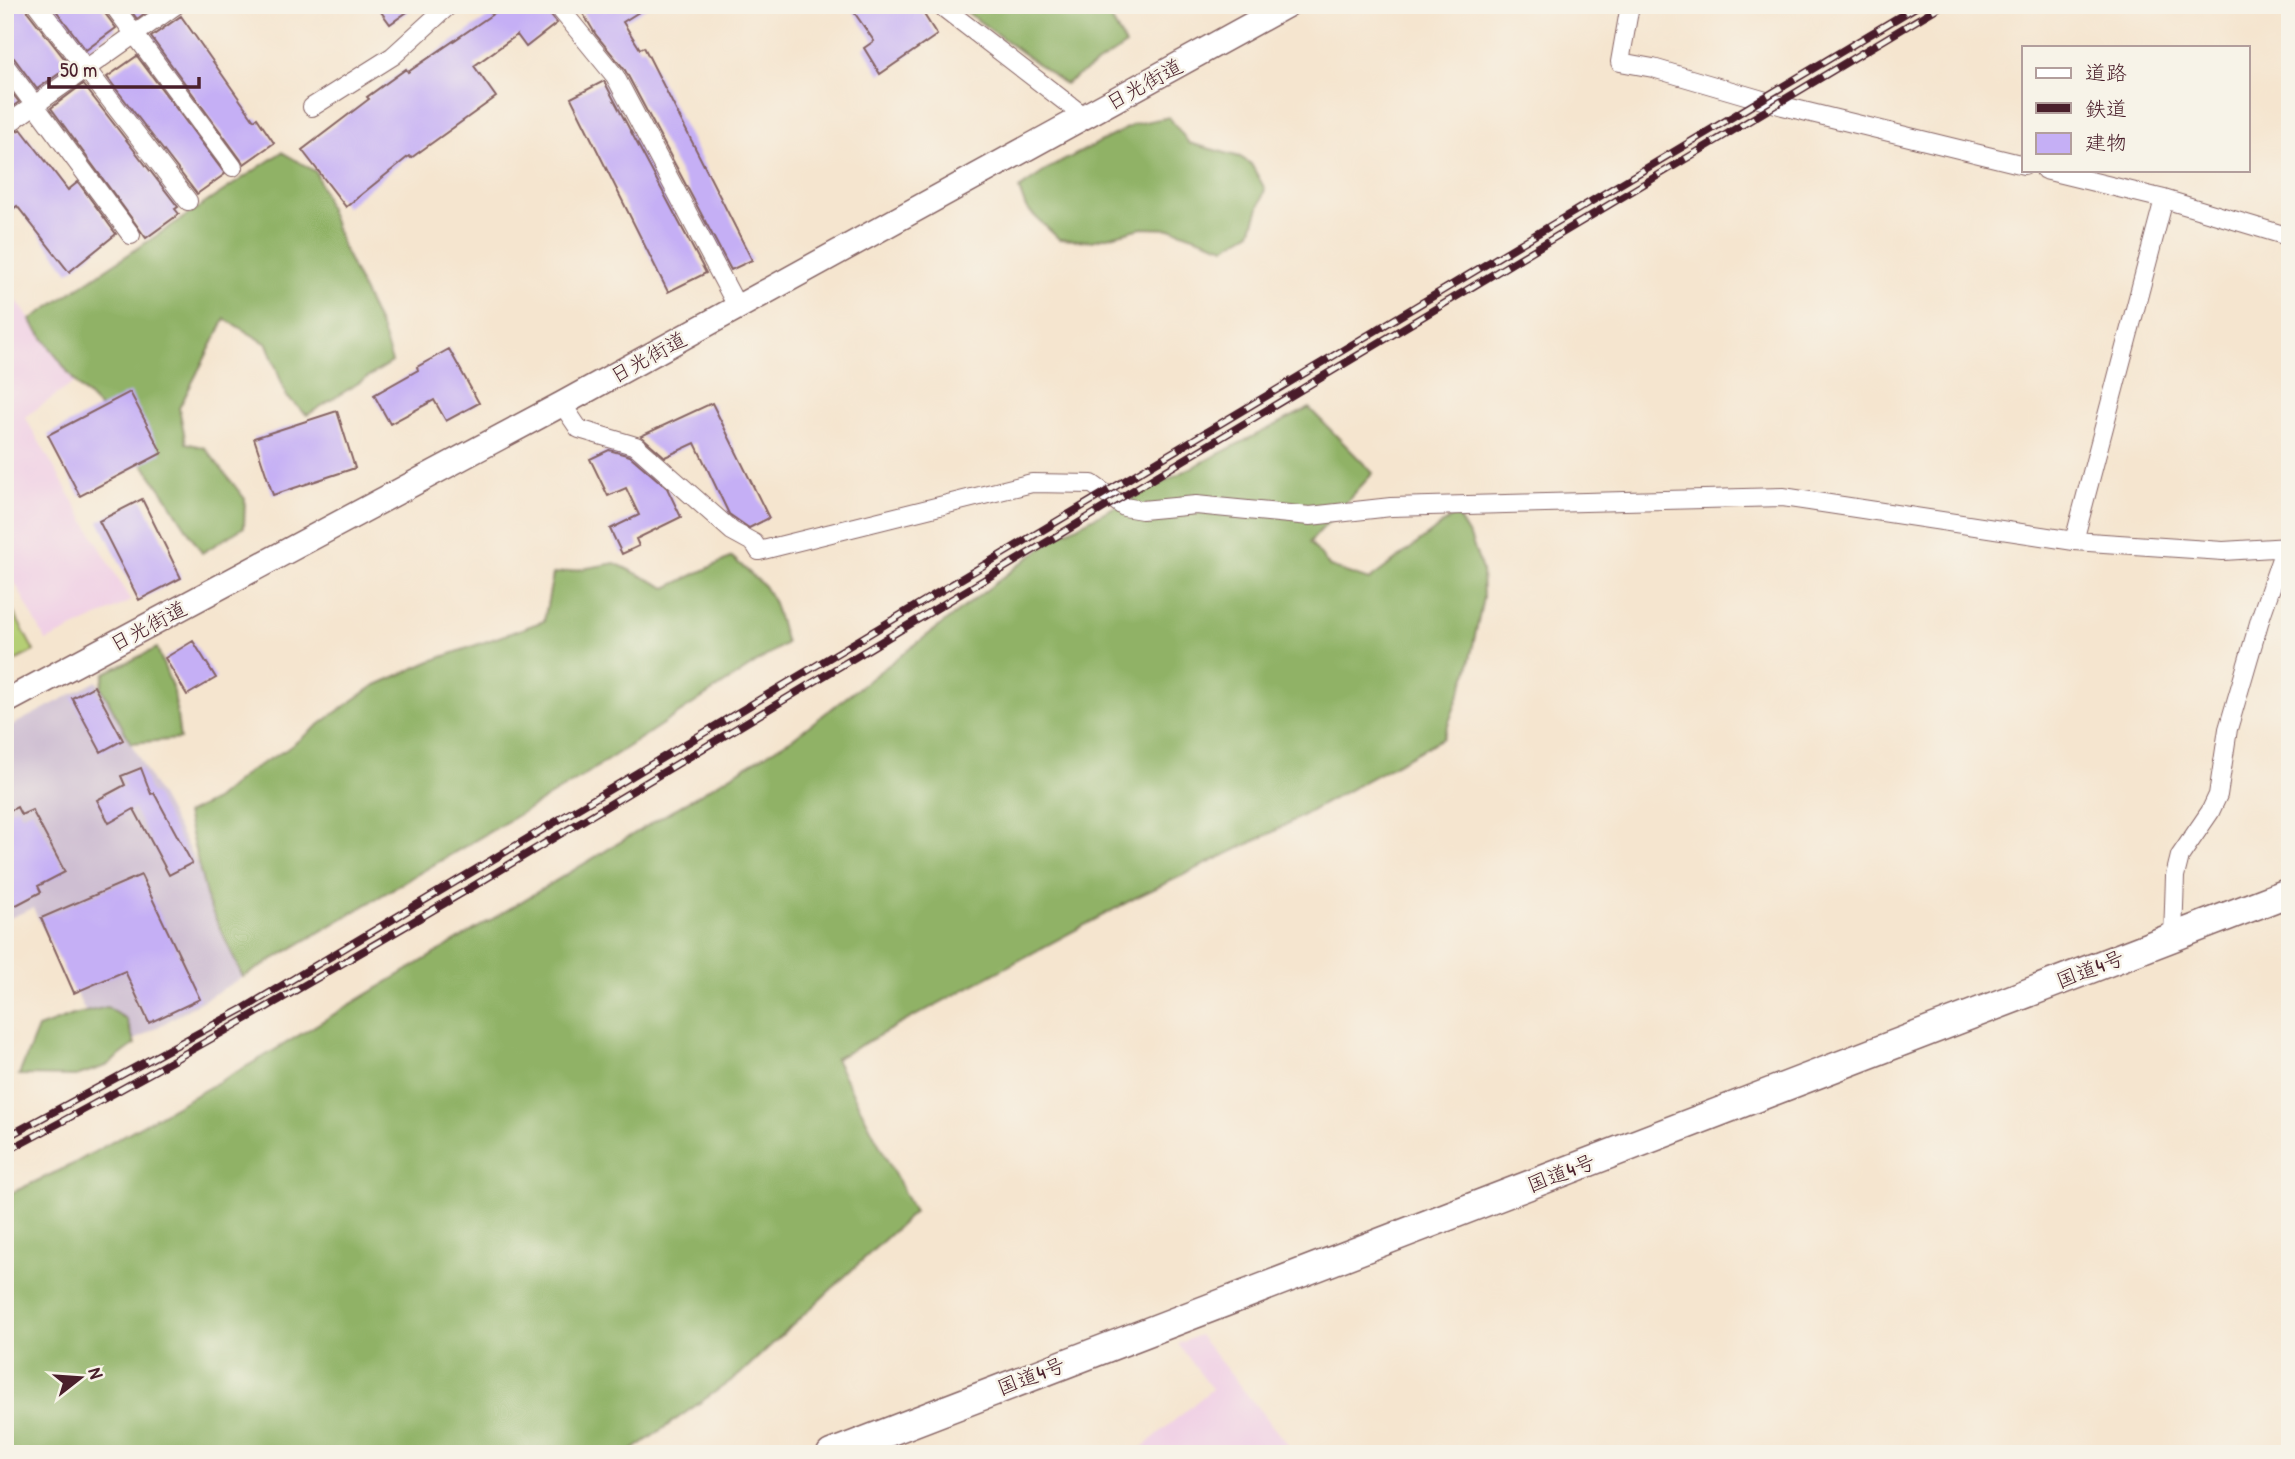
<svg xmlns="http://www.w3.org/2000/svg" width="2295" height="1459" viewBox="0 0 2295 1459" font-family="'Patrick Hand','Klee One',sans-serif">
<style>
.built{fill:#f0d0e5}
.industrial{fill:#cebed2}
.green{fill:#b5cf75;stroke:#807750;stroke-width:2}
.forest{fill:#90b266;stroke:#6d6848;stroke-width:2}
.building{fill:#c5aff5}
.lines{fill:none;stroke-linecap:round;stroke-linejoin:round}
.minor-casing{stroke:#866464;stroke-width:20}
.secondary-casing{stroke:#866464;stroke-width:27}
.trunk-casing{stroke:#866464;stroke-width:31}
.minor{stroke:#fff;stroke-width:18}
.secondary{stroke:#fff;stroke-width:24}
.trunk{stroke:#fff;stroke-width:28}
.rail-casing{stroke:#4a1f2b;stroke-width:8}
.rail{stroke:#f7f3e8;stroke-width:5;stroke-dasharray:16;stroke-linecap:butt}
.labels{text-anchor:middle;dominant-baseline:central;stroke-width:5;stroke-linejoin:round;paint-order:stroke}
.street-label{font-size:21px;fill:#4a1f2b;stroke:#f7f3e8}
</style>
<rect width="100%" height="100%" fill="#f7f3e8"/>
<filter id="ink" filterUnits="userSpaceOnUse"><feTurbulence type="fractalNoise" baseFrequency=".0143" numOctaves="2"/><feDisplacementMap in="SourceGraphic" scale="14" xChannelSelector="R" yChannelSelector="G"/><feConvolveMatrix kernelMatrix="1 2 1 2 8 2 1 2 1" color-interpolation-filters="sRGB"/></filter>
<filter id="wash" filterUnits="userSpaceOnUse"><feTurbulence type="fractalNoise" baseFrequency=".00686" numOctaves="4" result="noise"/><feDisplacementMap in="SourceGraphic" scale="28" xChannelSelector="R" yChannelSelector="G"/><feGaussianBlur stdDeviation="1.57" result="paint"/><feColorMatrix in="noise" values="0 0 0 0 0 0 0 0 0 0 0 0 0 0 0 0 0 1.4 0 .05"/><feComposite in="paint" operator="in"/></filter>
<g filter="url(#wash)">
<rect width="100%" height="100%" fill="#f5e5cf"/>
<!-- built -->
<path class="built" d="M5 284 75 382 25 417 131 601 46 641 5 564Z
M1199 1335 1295 1454H1134L1212 1389 1178 1344Z"/>
<!-- industrial -->
<path class="industrial" d="M97 681 255 970 108 1056 33 908 5 920V729Z"/>
<!-- green -->
<path class="green" d="M5 596 34 651 5 666Z"/>
<!-- forest -->
<path class="forest" d="M957 5H1103L1126 45 1065 84Z
M1169 117 1189 143 1240 157 1251 164 1265 189 1251 232 1225 247 1173 229 1142 228 1091 241 1059 239 1026 208 1019 189 1051 167 1135 124Z
M282 152 316 172 342 245 382 331 392 362 307 415 287 397 267 344 225 319 179 408 186 443 205 448 245 499 244 527 202 553 167 498 109 417 78 386 30 320Z
M1309 408 1373 473 1310 542 1330 567 1369 580 1456 514 1471 539 1482 570 1483 598 1467 674 1443 738 1269 834 1135 898 835 1059 914 1212 739 1375 627 1454H5V1196L71 1165 263 1057 793 738 1057 536Z
M732 557 764 586 774 603 786 643 574 782 243 977 208 903 186 814 215 800 249 771 287 749 332 715 374 686 431 661 544 621 553 574 615 563 666 588Z
M157 648 174 692 180 739 131 743 101 687 105 673Z
M107 1007 126 1019 135 1044 106 1066 76 1076 19 1075 38 1028 73 1015Z"/>
<g id="blocks">
<!-- building -->
<path class="building" d="M5 5H26L28 12 70 66 37 89 14 58 5 54Z
M52 5H102L104 12 116 28 86 50Z
M127 5H156L137 19Z
M376 5H417L390 24Z
M506 5H546L548 12 557 23 526 47 517 35 474 66 496 97 411 158 409 156 346 207 302 150 369 99 367 97 406 69 408 72Z
M572 5H650L623 22 640 49 644 47 752 260 731 270 625 70 596 35 579 7 576 10Z
M849 5H918L937 35 880 74 864 48 874 41Z
M181 16 254 120 257 118 274 143 244 164 151 37Z
M137 56 225 174 197 194 107 77Z
M604 81 706 273 668 292 571 98Z
M5 84 19 102 5 112Z
M83 84 178 207 175 209 179 214 146 238 51 108Z
M21 129 68 190 78 182 116 234 69 272 17 206 5 215V137Z
M449 349 479 403 446 421 434 400 390 424 374 395 418 370 417 367Z
M130 392 162 453 80 496 48 435Z
M712 403 769 518 749 528 729 514 695 443 665 457 641 436Z
M337 411 355 468 273 495 254 438Z
M609 450 630 456 667 488 681 517 636 539 639 546 622 554 610 529 639 515 626 488 608 496 590 459Z
M142 499 181 578 139 600 99 521Z
M193 641 216 678 187 695 165 658Z
M94 686 123 740 101 752 72 698Z
M141 768 151 794 154 793 192 863 169 875 134 809 109 823 97 800 125 785 121 776Z
M17 807 21 815 32 810 65 872 38 886 41 892 5 911V813Z
M141 875 200 999 149 1023 125 971 74 993 41 918Z"/>
</g>
</g>
<g filter="url(#ink)">
<use href="#blocks" fill-opacity="0" stroke="#866464" stroke-width="2"/>
<g class="lines">
<defs>
<path id="minor" d="M37 5 188 201
M113 5 233 167
M557 5 615 76 738 308
M940 5 1085 117
M1630 5 1620 62 1653 68 1783 106 2024 165
M5 65 131 235
M312 107 393 56 449 5
M5 126 176 5
M2045 170 2164 199 2290 237
M562 404 579 429 636 446 732 531 754 543 759 551 1032 483 1092 484 1124 507 1142 510 1196 505 1310 516 1391 507 1783 497 2074 541 2223 551 2290 547
M2074 541 2164 199
M2173 937 2175 876 2180 856 2210 812 2218 795 2228 729 2261 616 2285 547"/>
<path id="secondary" d="M5 702 562 404 1287 5"/>
<path id="trunk" d="M831 1454 2290 892"/>
</defs>
<!-- minor casing -->
<use href="#minor" class="minor-casing"/>
<!-- secondary casing -->
<use href="#secondary" class="secondary-casing"/>
<!-- trunk casing -->
<use href="#trunk" class="trunk-casing"/>
<!-- minor -->
<use href="#minor" class="minor"/>
<!-- secondary -->
<use href="#secondary" class="secondary"/>
<!-- trunk -->
<use href="#trunk" class="trunk"/>
<defs>
<path id="rail" d="M5 1138 243 1009 1919 5
M5 1152C164 1068 318 978 472 887L1942 5"/>
</defs>
<!-- rail casing -->
<use href="#rail" class="rail-casing"/>
<!-- rail -->
<use href="#rail" class="rail"/>
</g>
</g>
<g class="labels">
<!-- street labels -->
<g class="street-label">
<text transform="translate(1144 84) rotate(-29)">日光街道</text>
<text transform="translate(648 357) rotate(-29)">日光街道</text>
<text transform="translate(148 626) rotate(-28)">日光街道</text>
<text transform="translate(2090 969) rotate(-21)">国道4号</text>
<text transform="translate(1561 1173) rotate(-21)">国道4号</text>
<text transform="translate(1031 1376) rotate(-21)">国道4号</text>
</g>
</g>
<!-- margin -->
<rect width="2295" height="1459" fill="none" stroke="#f7f3e8" stroke-width="28"/>
<!-- legend -->
<rect x="2022" y="46" width="228" height="126" fill="#f7f3e8" stroke="#b29e9c" stroke-width="2"/>
<rect x="2036" y="68" width="35" height="10" fill="#ffffff" stroke="#b29e9c" stroke-width="2"/>
<text x="2085" y="80" font-size="21" fill="#4a1f2b">道路</text>
<rect x="2036" y="103" width="35" height="10" fill="#4a1f2b" stroke="#b29e9c" stroke-width="2"/>
<text x="2085" y="116" font-size="21" fill="#4a1f2b">鉄道</text>
<rect x="2036" y="133" width="35" height="21" fill="#c5aff5" stroke="#b29e9c" stroke-width="2"/>
<text x="2085" y="150" font-size="21" fill="#4a1f2b">建物</text>
<!-- north arrow -->
<g transform="translate(80 1378) rotate(73)" stroke="#f7f3e8" stroke-width="5" paint-order="stroke">
<path d="M0-5L12 26L0 18L-12 26Z" fill="#4a1f2b"/>
<text y="-10" font-size="19" font-weight="bold" text-anchor="middle" fill="#4a1f2b">N</text>
</g>
<!-- scale -->
<path d="M49 77v10h150v-10" fill="none" stroke="#4a1f2b" stroke-width="3.5"/>
<text x="60" y="77" font-size="21" fill="#4a1f2b" stroke="#f7f3e8" stroke-width="5" paint-order="stroke">50 m</text>
</svg>
